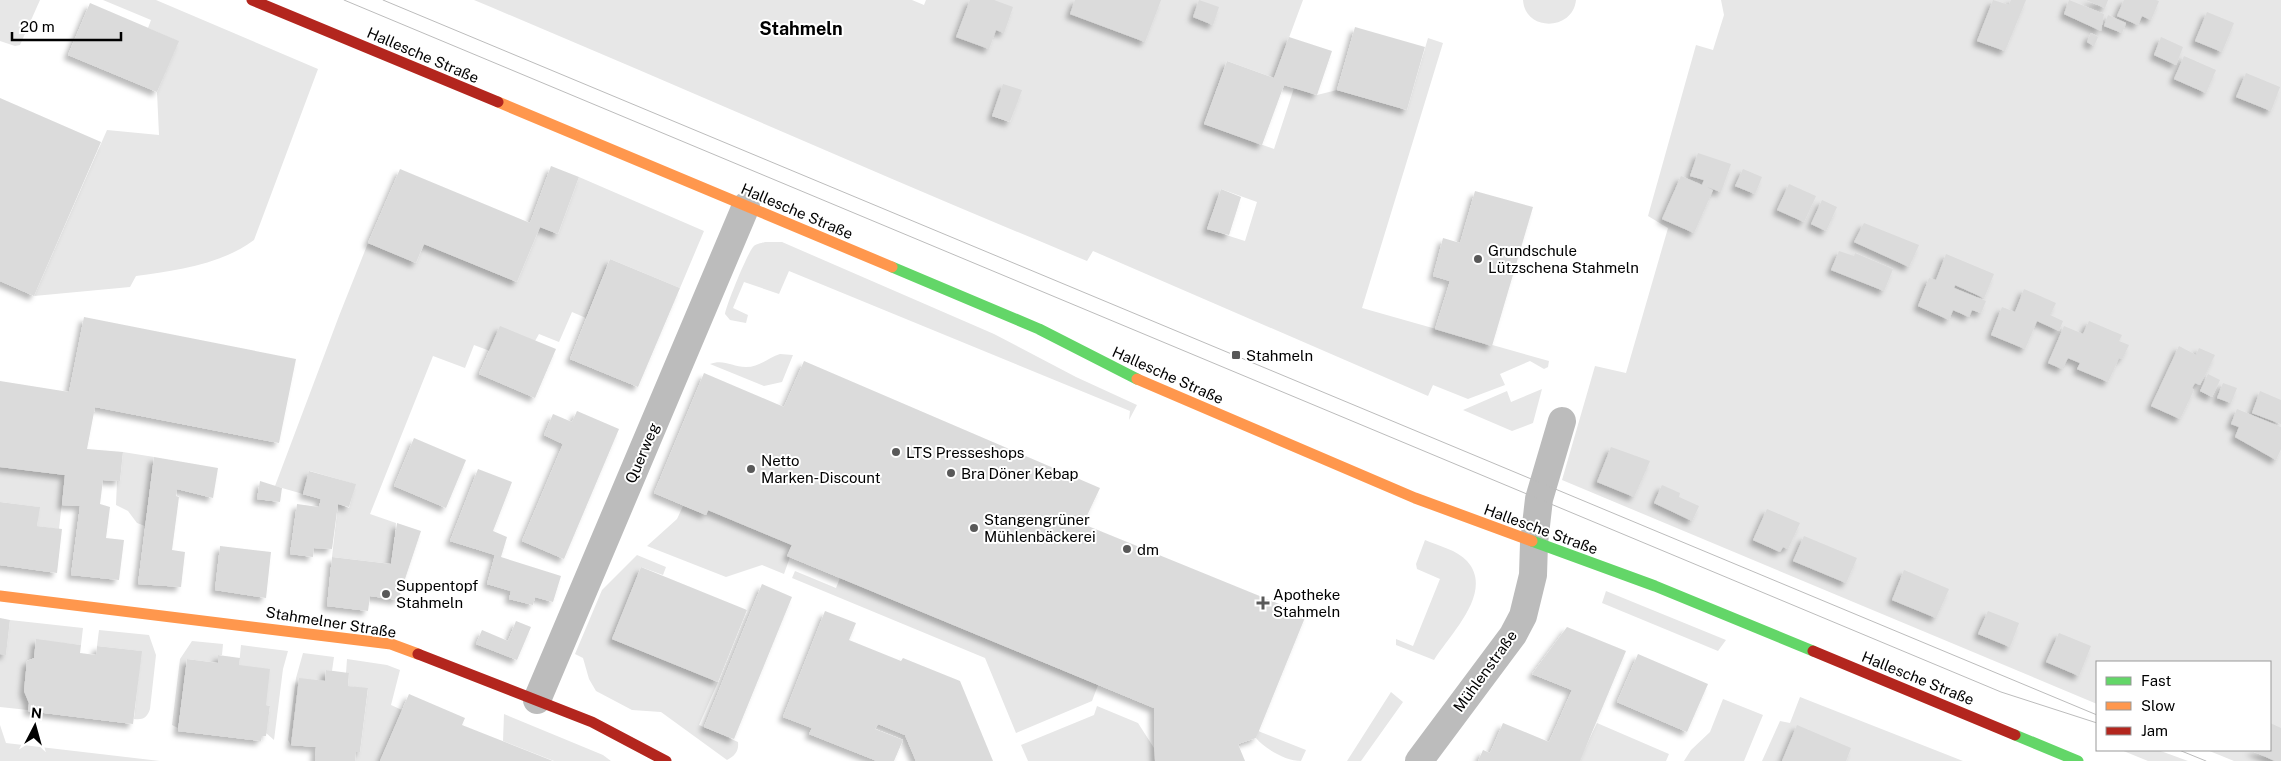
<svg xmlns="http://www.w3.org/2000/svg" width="2281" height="761" viewBox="0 0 2281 761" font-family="'Public Sans',sans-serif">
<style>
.green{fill:#e7e7e7;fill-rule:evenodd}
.building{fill:#dbdbdb;filter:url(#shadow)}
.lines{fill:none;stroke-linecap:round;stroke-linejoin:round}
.street{stroke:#bcbcbc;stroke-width:28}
.fast{stroke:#63d668;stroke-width:11}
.slow{stroke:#ff974d;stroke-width:11}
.jam{stroke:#b3261e;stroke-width:11}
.tram{stroke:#bcbcbc;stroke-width:1}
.poi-dot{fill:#595959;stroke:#fff;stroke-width:2}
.labels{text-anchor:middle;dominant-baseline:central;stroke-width:4;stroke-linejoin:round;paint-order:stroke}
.street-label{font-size:15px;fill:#000;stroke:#fff}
.poi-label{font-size:15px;fill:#000;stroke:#fff;text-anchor:start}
.quarter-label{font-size:18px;font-weight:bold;fill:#000;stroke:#fff}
</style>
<defs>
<filter id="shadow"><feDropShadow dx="-4.5" dy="4.5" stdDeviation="2.5" flood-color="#0004"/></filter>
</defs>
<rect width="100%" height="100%" fill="#fff"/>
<!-- green -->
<path class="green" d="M0 0H40L20 45 15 46 0 41Z
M103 0H156L318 69 254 240C223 264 174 271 136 276L130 287 34 296 107 130 159 135 157 92 178 41 148 28 151 20Z
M474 0H912L924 5 926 0H1303L1274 78 1227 61 1204 124 1274 149 1294 88 1317 95 1337 90 1407 110 1428 38 1443 43 1362 308 1549 361 1548 367 1544 369 1530 361 1500 374 1505 385 1468 399 1433 385 1428 396 1093 251 1087 261C882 176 679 86 474 0ZM1021 90 1010 122 992 116ZM1221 189 1257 202 1245 241 1207 229Z
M1523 0H1576C1573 31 1525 32 1523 0Z
M1721 0H2281V761H2234L2207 750H2270V662H2097V704L1562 480 1595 366 1626 373 1668 228 1648 216 1696 45 1713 50 1724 15Z
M579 177 704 231 680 288 610 259 586 318 572 312 559 342 539 334 535 341 490 351 474 345 465 368 433 356 370 514 396 523 391 564 332 557 338 504 349 508 355 484 310 471 303 494 275 486 339 316 368 243 416 263 424 244 517 282 540 227 558 234Z
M765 242H782L994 334 1076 377 1137 405 1129 420 1130 411 789 271 779 294 744 282 733 308 748 315 746 323 730 320 725 314C726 306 748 251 754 246 756 244 762 243 765 242Z
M780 354 793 355 782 382 764 386 710 364C724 359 732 367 746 367 759 367 768 358 780 354Z
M1542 389 1533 423 1512 431 1463 410 1507 391 1511 402Z
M123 452 154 457 145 526 137 523 128 511 116 505 117 481H120Z
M0 467 65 475 59 529 37 526 39 507 0 502Z
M683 506 706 515 708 510 792 545 787 556 790 557 784 574 762 565 726 577 647 546 677 519Z
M1425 540C1439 546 1457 550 1467 561 1495 592 1449 635 1434 660L1396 645V639L1413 646 1440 579 1417 569 1416 564Z
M637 555 666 567 663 575 641 567 612 639 718 682 699 725 738 742C739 751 735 756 727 760L661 712 632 710 596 691 589 679 583 658 575 654 602 590Z
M795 571 836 588 840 578 1098 685 1092 701 1016 733 985 658 792 578Z
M1606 591 1726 640 1718 651 1602 603Z
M10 620 83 628 81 645 36 640 34 658 27 661 24 691 29 703 28 710 0 707V654H6Z
M99 630 149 635 156 655 150 709C147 718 143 720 134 719L141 651 97 646Z
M192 641 223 644 222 655H218V663L187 659 178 728 172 725 180 659Z
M241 645 288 651 283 669 274 740 266 733 270 706 266 705 239 665Z
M303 653 334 657 332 671 326 670 325 681 291 745 288 740 296 678Z
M347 659 387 665 400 670 391 705 402 710 380 761H355L356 752H360L368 689 348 686 349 673H346Z
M1391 692 1403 702 1361 761H1347Z
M1800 697 1963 761H1762L1780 721 1790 723Z
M1723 699 1763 715 1744 761H1684L1691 750 1710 732Z
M1097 706 1138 723 1154 748 1155 761H1028L1021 745 1094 715Z
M504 714 603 755 611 761H554L503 741Z
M1597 723 1669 754 1666 761H1579Z
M0 725 6 743 160 761H0Z
M1258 731 1306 750 1301 761C1286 761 1265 749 1256 738Z
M2121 750H2158L2188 761H2148Z"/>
<!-- building -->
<path class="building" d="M970 0H994L1013 7 1004 33 996 30 989 49 956 37Z
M1075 0H1161L1145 42 1070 14Z
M1199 0 1219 7 1213 25 1193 17Z
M1993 0 2009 5 2011 0H2026L2005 51 1977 41Z
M2069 0 2104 14 2101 31 2064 14Z
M2086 0H2108L2105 8Z
M2124 0H2156L2159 1 2151 20 2142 16 2138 25 2117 16Z
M90 3 179 41 157 92 68 55Z
M2207 12 2234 23 2222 52 2195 41Z
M2108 15 2126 23 2122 33 2104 26Z
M1355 27 1425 47 1407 110 1337 90Z
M2091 33 2098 37 2094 46 2087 42Z
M1289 37 1332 51 1317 95 1284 85 1262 145 1204 124 1227 61 1274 78Z
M2161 37 2183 47 2176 65 2154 55Z
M2184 56 2216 70 2206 93 2174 79Z
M2246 73 2280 87 2271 111 2236 97Z
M1003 84 1022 90 1010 122 992 116Z
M0 98 101 142 34 296 0 281Z
M1698 153 1731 164 1721 192 1707 187 1713 190 1694 233 1662 219 1681 176 1702 185 1704 180 1690 176Z
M551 166 579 177 558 234 540 227 517 282 424 244 416 263 368 243 400 169 530 223Z
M1743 169 1762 177 1755 194 1735 186Z
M1789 184 1816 196 1804 222 1777 210Z
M1221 189 1241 197 1229 235 1207 229Z
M1475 191 1533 207 1492 346 1435 329 1450 281 1433 276 1443 238 1460 243Z
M1822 200 1837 207 1826 231 1811 224Z
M1864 223 1919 245 1909 267 1854 242Z
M1839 251 1854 256 1855 253 1893 269 1884 291 1831 270Z
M1946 254 1994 274 1984 298 1955 285 1954 288 1986 301 1981 313 1972 310 1969 317 1953 310 1949 320 1918 306 1929 278 1936 280Z
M610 259 680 288 638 387 570 359Z
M2024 289 2056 303 2050 315 2063 321 2059 331 2037 321 2025 349 1991 335 2002 307 2015 312Z
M84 317 296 359 279 443 95 407 87 449 123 452 120 481 103 480 100 504 110 507 106 538 124 540 119 580 71 575 80 506 62 505 65 475 0 467V381L69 392Z
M2089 321 2122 335 2119 341 2129 345 2122 359 2119 358 2108 382 2077 369 2080 363 2068 358 2062 369 2048 363 2064 326 2083 334Z
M500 326 556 349 535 398 479 374Z
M2179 346 2196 355 2199 348 2215 355 2200 385 2195 383 2192 388 2194 390 2180 419 2151 406Z
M804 361 1100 488 1083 524 1306 615 1256 738 1238 744 1245 761H1155L1154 708 787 556 792 545 708 510 706 515 654 493 704 373 784 407Z
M2208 374 2220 380 2212 397 2200 391Z
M2223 383 2237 388 2231 403 2217 398Z
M2260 391 2281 400V424L2252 413Z
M2237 409 2281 427V449L2276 460 2235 437 2239 427 2231 424Z
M577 411 619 429 564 559 522 541 563 444 544 435 553 414 572 422Z
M414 438 466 460 446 508 394 486Z
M1611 447 1650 461 1634 497 1597 482Z
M154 457 218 468 213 498 177 489 176 496 179 497 172 550 185 552 181 587 138 584Z
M478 469 512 482 493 531 507 537 501 557 561 576 553 602 535 597 533 605 509 599 511 591 487 584 495 555 450 541Z
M309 471 356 484 349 507 338 504 332 549 314 548 313 557 290 554 297 504 319 507 321 499 303 494Z
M260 481 282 488 280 502 257 499Z
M1662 485 1680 493 1679 497 1699 506 1692 521 1654 503Z
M0 502 40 507 37 526 62 529 57 573 0 565Z
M1767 509 1800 523 1788 549 1783 547 1780 552 1753 540Z
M397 523 421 531 398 600 370 596 368 611 327 606 332 557 391 564Z
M1804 536 1857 558 1846 583 1793 561Z
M220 546 271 552 266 598 215 590Z
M641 567 747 610 718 682 612 639Z
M1904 570 1949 589 1936 618 1892 600Z
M762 584 792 597 734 739 704 727Z
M825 611 856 623 849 640 901 661 903 658 960 681 993 761H916L905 735 878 724 875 729 903 740 894 761H877L809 734 812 728 783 717Z
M1988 611 2019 623 2010 647 1978 634Z
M0 618 10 620 6 655 0 654Z
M516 621 531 627 517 660 476 644 482 630 508 641Z
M1567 627 1626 651 1580 761H1478L1483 750 1490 753 1503 723 1549 742 1572 690 1532 674Z
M2059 633 2091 646 2079 676 2046 662Z
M36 639 81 645 80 653 96 655 97 646 142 651 133 724 28 711 29 703 24 691 27 661 34 658Z
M1638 654 1708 684 1687 732 1617 702Z
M218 655 240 658 239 665 270 669 266 705 270 706 266 736H262L261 741 178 731 187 659 218 663Z
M326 670 349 673 348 686 368 688 360 752H356L355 761H315L316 747 291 745 299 678 325 681Z
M409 694 465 718 462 725 553 761H380Z
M2270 723 2281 728V761H2275L2250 750H2270Z
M1797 725 1851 748 1846 761H1782Z"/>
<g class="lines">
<!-- street -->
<path class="street" d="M537 700 746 206
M1419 761 1513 635 1523 616 1533 575 1534 543 1539 499 1562 421"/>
<!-- fast -->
<path class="fast" d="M892 267 1039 329 1137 379
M1532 541 1655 586 1813 651
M2015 735 2078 761"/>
<!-- slow -->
<path class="slow" d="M498 102 892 267
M1137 379 1415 498 1532 541
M0 596 391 644 418 654"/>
<!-- jam -->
<path class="jam" d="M252 0 498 102
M1813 651 2015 735
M418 654 592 722 666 761"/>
<!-- tram -->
<path class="tram" d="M344 0 2001 692 2097 723
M383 0 2097 715
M2179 750 2206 761"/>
</g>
<!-- markers -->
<g class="poi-dot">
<circle cx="1478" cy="259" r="5"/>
<rect x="1231" y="350" width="10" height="10" rx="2.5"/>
<circle cx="896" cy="452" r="5"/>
<circle cx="751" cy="469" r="5"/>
<circle cx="951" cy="473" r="5"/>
<circle cx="974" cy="528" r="5"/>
<circle cx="1127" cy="549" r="5"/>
<circle cx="386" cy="594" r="5"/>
<path d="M1260.5 595.5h5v5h5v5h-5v5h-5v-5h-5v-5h5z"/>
</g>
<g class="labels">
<!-- street labels -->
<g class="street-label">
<text transform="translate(423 55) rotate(23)">Hallesche Straße</text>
<text transform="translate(797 211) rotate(23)">Hallesche Straße</text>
<text transform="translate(1168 375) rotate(24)">Hallesche Straße</text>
<text transform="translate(642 453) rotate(-67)">Querweg</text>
<text transform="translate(1541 529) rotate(20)">Hallesche Straße</text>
<text transform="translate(331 622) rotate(9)">Stahmelner Straße</text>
<text transform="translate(1485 671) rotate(-54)">Mühlenstraße</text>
<text transform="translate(1918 678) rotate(22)">Hallesche Straße</text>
</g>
<!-- poi labels -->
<g class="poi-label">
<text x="1488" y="250">Grundschule<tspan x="1488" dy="17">Lützschena Stahmeln</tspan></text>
<text x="1246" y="355">Stahmeln</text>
<text x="906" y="452">LTS Presseshops</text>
<text x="761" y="460">Netto<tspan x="761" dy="17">Marken-Discount</tspan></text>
<text x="961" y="473">Bra Döner Kebap</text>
<text x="984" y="519">Stangengrüner<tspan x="984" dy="17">Mühlenbäckerei</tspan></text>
<text x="1137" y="549">dm</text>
<text x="396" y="585">Suppentopf<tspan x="396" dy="17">Stahmeln</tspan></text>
<text x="1273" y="594">Apotheke<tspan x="1273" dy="17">Stahmeln</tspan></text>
</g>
<!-- quarter labels -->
<g class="quarter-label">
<text x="801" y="28">Stahmeln</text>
</g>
</g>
<!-- legend -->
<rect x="2096" y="661" width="175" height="90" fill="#ffffff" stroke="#999999"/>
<rect x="2106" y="677" width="25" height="8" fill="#63d668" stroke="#999999"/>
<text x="2141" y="686" font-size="15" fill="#000000">Fast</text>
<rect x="2106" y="702" width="25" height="8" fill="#ff974d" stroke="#999999"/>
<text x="2141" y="711" font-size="15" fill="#000000">Slow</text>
<rect x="2106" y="727" width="25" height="8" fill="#b3261e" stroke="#999999"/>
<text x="2141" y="736" font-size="15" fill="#000000">Jam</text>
<!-- north arrow -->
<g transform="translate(35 726) rotate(6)" stroke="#ffffff" stroke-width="4" paint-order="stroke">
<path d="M0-4L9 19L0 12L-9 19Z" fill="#000000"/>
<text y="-8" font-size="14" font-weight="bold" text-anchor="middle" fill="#000000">N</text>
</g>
<!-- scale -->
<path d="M12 32v8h109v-8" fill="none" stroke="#000000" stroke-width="2.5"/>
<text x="20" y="32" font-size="15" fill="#000000" stroke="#ffffff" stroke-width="4" paint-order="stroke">20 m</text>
</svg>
